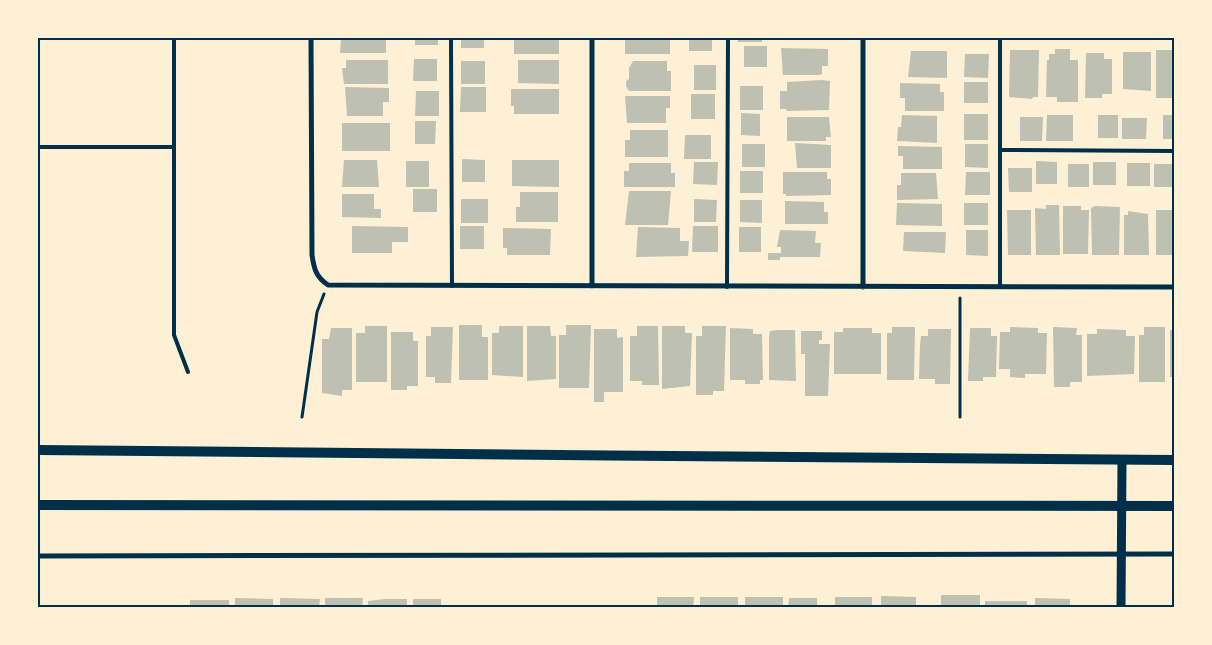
<svg xmlns="http://www.w3.org/2000/svg" width="1212" height="645" viewBox="0 0 1212 645" font-family="'Alegreya Sans',sans-serif">
<style>
.building{fill:#bec0b2}
.lines{fill:none;stroke-linecap:round;stroke-linejoin:round}
.path{stroke:#003049;stroke-width:3}
.service{stroke:#003049;stroke-width:4}
.minor{stroke:#003049;stroke-width:5}
.tertiary{stroke:#003049;stroke-width:9}
.secondary{stroke:#003049;stroke-width:10}
.neatline{fill:none;stroke:#003049;stroke-width:2}
</style>
<rect width="100%" height="100%" fill="#fdf0d5"/>
<!-- building -->
<path class="building" d="M341 38H386V53H340Z
M415 38H438V45H415Z
M461 38H484V48H461Z
M514 38H559V54H514Z
M625 38H670V54H625Z
M689 38H712V51H689Z
M738 38H762V42H738Z
M744 46H767V67H744Z
M781 48 828 49V66H822V74L819 75H783Z
M1055 49H1070V60H1078V102H1057V97H1046L1047 60H1049V54H1055Z
M1010 50H1039L1038 97H1033L1032 99 1009 97Z
M1156 50H1174V97L1173 98H1156Z
M911 51H947V78L908 77Z
M1123 52H1151V91L1123 89Z
M1086 53H1104V59H1112V94H1102V98H1085Z
M965 54H989L988 78 964 77Z
M414 59H437V81H413Z
M346 60H388V84H344L342 68H346Z
M518 60H559V84L518 83Z
M461 61H485V84H461Z
M633 61H667V71H671V91H629L626 86V81L629 79V68Z
M694 65H716V90H694Z
M822 80 830 81 829 110 786 111 787 109H780V91H787V82Z
M964 82H988V103H964Z
M900 83 940 84V92H944V111H905V98H900Z
M740 86H763V110H740Z
M345 87 389 88V102H383V116H347Z
M461 87H486V112H460Z
M511 89H559V114H514V106H511Z
M416 91H439V116H415Z
M691 94H715V119H691Z
M625 96H670V108H666V123H627Z
M741 113 760 114V136L741 135Z
M964 114H988V140H964Z
M902 115 937 116V143L897 141 898 127H901Z
M1047 115H1073V141H1046Z
M1098 115H1118V138H1098Z
M1163 115H1174V139H1163Z
M787 117H829L831 137H826V141H787Z
M1020 117H1043L1042 141H1020Z
M1122 118H1147L1146 139H1122Z
M415 121H436L435 144H415Z
M342 123H390V151H342Z
M630 130H668V157H625V140H630Z
M685 135H711V159H684Z
M795 143 831 145V168H797Z
M742 144H765V167H742Z
M965 144H988V168L965 167Z
M898 146 942 147V169H903V156H898Z
M462 159 485 160V182H462Z
M344 160H377L379 187H342Z
M512 160H559V187L512 186Z
M406 161H429V187H406Z
M1036 161 1057 162V184H1036Z
M694 162H718L717 185 693 184Z
M1093 162H1116V185H1093Z
M629 163H671V173H675V187H624V171H629Z
M1127 163H1150V186H1127Z
M1068 164H1089V187H1068Z
M1154 164H1174V187H1154Z
M1008 168H1032V192H1009Z
M740 171H763V193H740Z
M783 172H827V179H831V195L786 196V194H783Z
M966 172H990V195H965Z
M901 173H936L938 199 897 200V185H901Z
M413 189H437V212H413Z
M629 191H671L668 225H625Z
M520 192H558V222H516V207H520Z
M342 194H374V209H381V218L342 217Z
M461 199H488V223H461Z
M694 199 717 200 716 222H694Z
M740 200H762V223L740 222Z
M785 201 824 202V212H828V224H785Z
M897 203 942 204V226L896 225Z
M964 203H988V225H964Z
M1046 205H1059L1060 255H1036L1035 208 1046 209Z
M1063 206H1081V210H1089L1088 254H1063Z
M1095 206 1120 207 1119 255H1092L1091 208Z
M1007 210H1031V255H1008Z
M1156 210H1174V255H1156Z
M1128 211 1148 214 1149 255H1124V215H1128Z
M352 226 408 227V242H392V253H352Z
M460 226H484V249H460Z
M693 226H718V252H692Z
M638 227 680 228V241H689L688 256 636 257Z
M739 227H761V252H739Z
M503 228 551 229 550 255H507V248H503Z
M780 230 816 231 815 243H821L820 257H780V260H768V253H781V247H777Z
M966 230H988V256L966 255Z
M904 232H946L945 253 903 251Z
M459 325H482V337H488V380H459Z
M566 325H591L589 388H559V335H566Z
M365 326H387V382H356V333H365Z
M499 326H523V377L492 375V333H499Z
M527 326H550L551 336H556V379L527 381Z
M637 326H658L659 385H642V381H630V336H637Z
M662 326H685V333H692L690 386 662 389Z
M702 326H726L724 391H713V395H696V336H702Z
M431 327H453L451 383H435V377H426V336H431Z
M892 327H915L914 380H887V333H892Z
M1010 327 1038 328V333H1047L1046 374H1025V378L1010 377V369H999L1000 332H1010Z
M1053 327 1077 328 1076 335H1082V382H1070V387H1054Z
M1144 327H1165V382H1139V335H1144Z
M331 328H352V390H342V396L322 393V339H329Z
M730 328 753 329V334H762L763 380H760V384H745V380H730Z
M843 328H872V333H881V374H834V332H843Z
M970 328H991V336H997L996 377H983V381H968Z
M594 329H617V338L623 337V392H604V402H594Z
M928 329H951L950 384H935V379H919L920 345 921 336H928Z
M1097 329 1126 330V336H1135L1134 374 1087 376V334H1097Z
M777 330H795L796 381 769 380V336L770 331Z
M1170 330H1174V377H1170Z
M801 331H822V340H819V344H830L828 396H805V354H801Z
M391 332H413V341H418V386H407V390H391Z
M941 595H980V608H941Z
M881 596 916 597V608H881Z
M657 597H694L693 608H657Z
M700 597H738V608H700Z
M745 597H783V608H745Z
M835 597H872V608H835Z
M235 598 273 599V608H235Z
M280 598 320 599 319 608H280Z
M325 598H363L362 608H325Z
M789 598H817V608H788Z
M1035 598 1070 599V608H1035Z
M385 599H407V608H368V601Z
M413 599H441V608H413Z
M190 600H229V608H190Z
M985 601H1027V608H985Z"/>
<g class="lines">
<!-- path -->
<path class="path" d="M960 298V417
M302 417 317 312 324 294"/>
<!-- service -->
<path class="service" d="M174 38V335L188 372
M451 38 452 286
M38 147H174
M1000 150 1174 151
M727 287 728 38
M1000 287V38"/>
<!-- minor -->
<path class="minor" d="M311 38 312 255C314 269 316 277 328 285L1174 287
M592 38V286
M863 38V287
M38 556 1174 554"/>
<!-- tertiary -->
<path class="tertiary" d="M1121 608 1122 460"/>
<!-- secondary -->
<path class="secondary" d="M38 450C417 452 795 459 1174 460
M38 505 1174 506"/>
</g>
<!-- border -->
<rect width="1212" height="645" fill="none" stroke="#fdf0d5" stroke-width="78"/>
<rect x="39" y="39" width="1134" height="567" class="neatline"/>
</svg>
